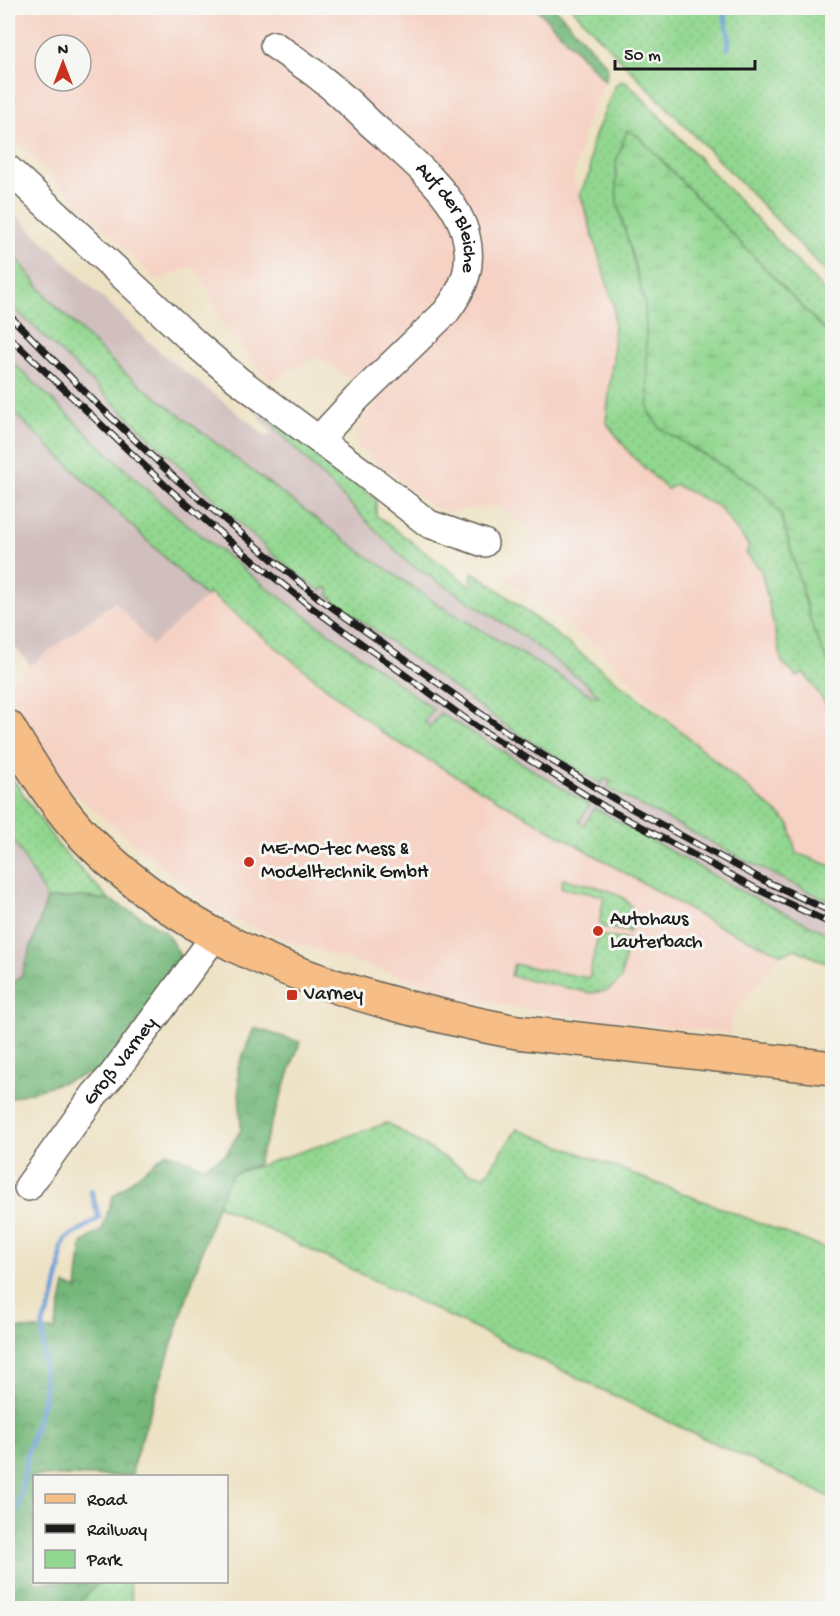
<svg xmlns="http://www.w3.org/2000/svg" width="840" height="1616" viewBox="0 0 840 1616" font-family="'Gochi Hand',sans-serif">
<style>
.built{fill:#f6d2c4;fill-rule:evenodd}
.industrial{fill:#d1bfbe}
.green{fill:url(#green-dots);stroke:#577a56;stroke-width:1.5}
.forest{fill:url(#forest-crowns);stroke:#486a4b;stroke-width:1.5}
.wetland{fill:url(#wetland-marsh);stroke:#577a56;stroke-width:1.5}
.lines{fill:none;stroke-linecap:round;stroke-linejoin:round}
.stream{stroke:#6e9fd8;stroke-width:5}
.minor-casing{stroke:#666157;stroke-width:30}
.major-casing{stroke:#666157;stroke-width:36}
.minor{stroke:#fff;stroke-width:27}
.major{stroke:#f6be86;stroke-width:33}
.rail-casing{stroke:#1c1c1c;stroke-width:7}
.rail{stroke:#f6f6f2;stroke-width:4.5;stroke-dasharray:14;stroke-linecap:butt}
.poi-dot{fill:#c8321e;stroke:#f6f6f2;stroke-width:2}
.labels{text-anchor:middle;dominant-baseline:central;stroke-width:6;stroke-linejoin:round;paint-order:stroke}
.street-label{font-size:20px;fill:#1c1c1c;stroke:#f6f6f2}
.poi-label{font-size:20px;fill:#1c1c1c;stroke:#f6f6f2;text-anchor:start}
</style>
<defs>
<pattern id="green-dots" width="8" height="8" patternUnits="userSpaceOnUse" patternTransform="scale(1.5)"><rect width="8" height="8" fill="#92d790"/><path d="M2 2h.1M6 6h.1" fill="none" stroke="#7db87c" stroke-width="1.8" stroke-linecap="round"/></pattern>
<pattern id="forest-crowns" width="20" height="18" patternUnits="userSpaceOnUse" patternTransform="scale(1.5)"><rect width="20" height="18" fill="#75b87a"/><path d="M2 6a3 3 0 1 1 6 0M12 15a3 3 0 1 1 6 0" fill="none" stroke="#5f9563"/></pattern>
<pattern id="wetland-marsh" width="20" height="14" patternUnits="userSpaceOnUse" patternTransform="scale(1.5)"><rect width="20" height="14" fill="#92d790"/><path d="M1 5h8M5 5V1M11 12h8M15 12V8" fill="none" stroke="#7db87c"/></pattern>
</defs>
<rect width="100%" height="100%" fill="#f6f6f2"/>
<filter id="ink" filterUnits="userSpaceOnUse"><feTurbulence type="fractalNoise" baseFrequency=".0167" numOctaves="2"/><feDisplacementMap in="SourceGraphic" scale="12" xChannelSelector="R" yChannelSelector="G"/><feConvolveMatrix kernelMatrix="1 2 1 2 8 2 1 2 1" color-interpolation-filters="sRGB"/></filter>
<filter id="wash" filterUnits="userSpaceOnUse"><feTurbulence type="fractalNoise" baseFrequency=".008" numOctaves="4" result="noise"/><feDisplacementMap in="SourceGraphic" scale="24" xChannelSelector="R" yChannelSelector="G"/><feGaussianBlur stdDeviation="1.35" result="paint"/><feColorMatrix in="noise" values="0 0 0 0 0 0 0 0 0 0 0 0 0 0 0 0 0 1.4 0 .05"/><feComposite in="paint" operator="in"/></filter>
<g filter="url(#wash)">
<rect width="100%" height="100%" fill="#eee2c4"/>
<!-- built -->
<path class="built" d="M8 8H537L605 80 587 120 573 179 580 193 614 307 613 357 676 485 719 507 749 546 746 553 761 570 782 662 803 673 824 701 832 719V866L796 853 604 653 506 578 513 574 526 559 529 549 528 527 501 508 486 507 448 512 436 509 358 447 356 442 357 432 366 415 378 401 318 356 272 381 254 364 222 322 206 287 193 267 156 280 8 133ZM45 45H81V81H45Z
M209 593 385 735 714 924 782 954 747 994 732 1018 730 1026 732 1034 563 1015 456 997 391 973 294 943 216 913 65 785 8 693V682L115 601 170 630Z"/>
<!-- industrial -->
<path class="industrial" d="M8 208 161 353 268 437 272 434 245 397 262 410 281 434 388 544 407 562 514 630 588 685 600 697 593 696 442 607 357 549 235 458 120 369 47 297 8 247Z
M8 299 14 308 98 389 321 591 325 587 330 590 328 595 333 600 506 726 601 784 604 779 749 862 832 903V936L741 891 595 808 584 825 579 822 589 805 440 713 430 727 425 722 433 709 266 587 163 505 8 358Z
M8 407 206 597 152 645 115 601 31 665 8 640Z
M8 830 47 899 21 977 8 985Z"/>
<!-- green -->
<path class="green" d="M572 8H832V279C748 186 656 100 572 8Z
M622 81 629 84 832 299V338L639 137 627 130 617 201 645 303 649 413 661 429 753 484 766 495 781 514 813 629 832 671V719L824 701 804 673 797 677 782 662 761 570 746 553 749 546 719 507 676 485 667 489 632 456 606 422 613 357 614 307 580 193 590 172 591 146 615 85Z
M8 247 47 297 120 369 235 458 357 549 442 607 593 696H599L588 685 514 630 407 562 281 434 262 410 376 499V515L470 586 472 572 490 583 677 728 789 823 796 853 832 866V903L749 862 621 795 608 788 611 782 604 779 601 784 506 726 333 600 328 595 330 590 325 587 321 591 282 563 14 308 8 299Z
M8 358 163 505 266 587 433 709 425 722 430 727 440 713 590 805 579 821 584 825 595 808 741 891 832 936V966L796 949 782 954 714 924 385 735 209 593 206 597 8 407Z
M8 772 57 844 110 900 83 897 47 899 8 830Z
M563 879C581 883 630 889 633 913 633 919 631 926 629 932L602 927 603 924H599L604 896 561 888Z
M600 935 628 940 621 979 614 986 606 991 591 993 511 976 514 964 589 978 597 939H600Z
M387 1123 468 1172 485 1176 517 1129 832 1251V1498L680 1427 217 1205 231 1175Z
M99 1582H129L133 1608H74Z"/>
<!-- forest -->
<path class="forest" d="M536 8H555L608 67 605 81Z
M83 897 110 900 140 916 166 932 180 955 184 966 108 1068 8 1099V985L21 977 47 899Z
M254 1028 300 1042 257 1165 231 1175 217 1205 134 1462 132 1476H34V1582H99L74 1608H8V1328L55 1330 65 1285 77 1289 82 1243 102 1230 113 1196 167 1152 203 1167 225 1155 241 1130 238 1068Z"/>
<!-- wetland -->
<path class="wetland" d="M627 130 639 137 832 338V671L813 629 781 514 766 495 753 484 661 429 649 413 645 303 617 201 616 163Z"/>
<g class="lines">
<!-- stream -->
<path class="stream" d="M723 8 729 36 728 48
M8 1541 21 1494 28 1451 44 1397 43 1323 53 1300 60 1269 61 1248 66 1239 99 1218 91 1191"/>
</g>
</g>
<g filter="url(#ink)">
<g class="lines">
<defs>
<g id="minor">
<path id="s1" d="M274 45C291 57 308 67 323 80 340 93 355 108 370 123 401 151 453 190 465 232 474 265 465 287 446 312L357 398 319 439"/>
<path d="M8 169 197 345 238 380 365 474 429 524 484 543"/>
<path id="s2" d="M28 1187 95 1094 113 1074 215 936"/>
</g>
<path id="major" d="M8 727C32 767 58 811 92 844 182 932 282 974 402 1006 440 1016 478 1025 517 1032L832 1068"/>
</defs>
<!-- minor casing -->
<use href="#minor" class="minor-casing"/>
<!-- major casing -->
<use href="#major" class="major-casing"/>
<!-- minor -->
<use href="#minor" class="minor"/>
<!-- major -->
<use href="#major" class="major"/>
<defs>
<path id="rail" d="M8 314 95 402 176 479 319 598 515 738 616 800 761 879 832 912
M8 336 169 489 239 549 311 607 477 727 608 809 757 889 832 924"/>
</defs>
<!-- rail casing -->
<use href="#rail" class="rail-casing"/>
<!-- rail -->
<use href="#rail" class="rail"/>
</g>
</g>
<!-- markers -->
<g class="poi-dot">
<circle cx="249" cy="862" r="6"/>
<circle cx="598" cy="931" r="6"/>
<rect x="286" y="989" width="12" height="12" rx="3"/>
</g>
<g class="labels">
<!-- street labels -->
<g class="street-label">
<text stroke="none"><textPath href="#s1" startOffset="250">Auf der Bleiche</textPath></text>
<text stroke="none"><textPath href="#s2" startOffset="156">Groß Varney</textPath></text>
</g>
<!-- poi labels -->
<g class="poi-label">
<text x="261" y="850">ME-MO-tec Mess &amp;<tspan x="261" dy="23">Modelltechnik GmbH</tspan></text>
<text x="610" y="920">Autohaus<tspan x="610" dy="23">Lauterbach</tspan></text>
<text x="304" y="995">Varney</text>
</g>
</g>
<!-- margin -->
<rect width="840" height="1616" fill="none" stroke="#f6f6f2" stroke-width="30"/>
<!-- legend -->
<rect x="33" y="1475" width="195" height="108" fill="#f6f6f2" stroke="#9f9f9c" stroke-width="1.5"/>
<rect x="45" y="1494" width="30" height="9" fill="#f6be86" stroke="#9f9f9c" stroke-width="1.5"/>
<text x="87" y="1505" font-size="18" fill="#1c1c1c">Road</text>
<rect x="45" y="1524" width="30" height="9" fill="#1c1c1c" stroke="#9f9f9c" stroke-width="1.5"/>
<text x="87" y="1535" font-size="18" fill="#1c1c1c">Railway</text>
<rect x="45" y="1550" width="30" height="18" fill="#92d790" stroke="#9f9f9c" stroke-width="1.5"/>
<text x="87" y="1565" font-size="18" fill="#1c1c1c">Park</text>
<!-- north arrow -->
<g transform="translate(63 63)"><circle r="28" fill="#f6f6f2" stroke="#9f9f9c" stroke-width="1.5"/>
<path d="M0-4.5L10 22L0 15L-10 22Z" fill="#c8321e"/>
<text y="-9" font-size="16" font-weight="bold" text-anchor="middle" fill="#1c1c1c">N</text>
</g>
<!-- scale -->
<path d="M615 60v9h140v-9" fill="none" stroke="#1c1c1c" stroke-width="3"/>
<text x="624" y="60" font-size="18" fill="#1c1c1c" stroke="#f6f6f2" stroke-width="4.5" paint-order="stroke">50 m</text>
</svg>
